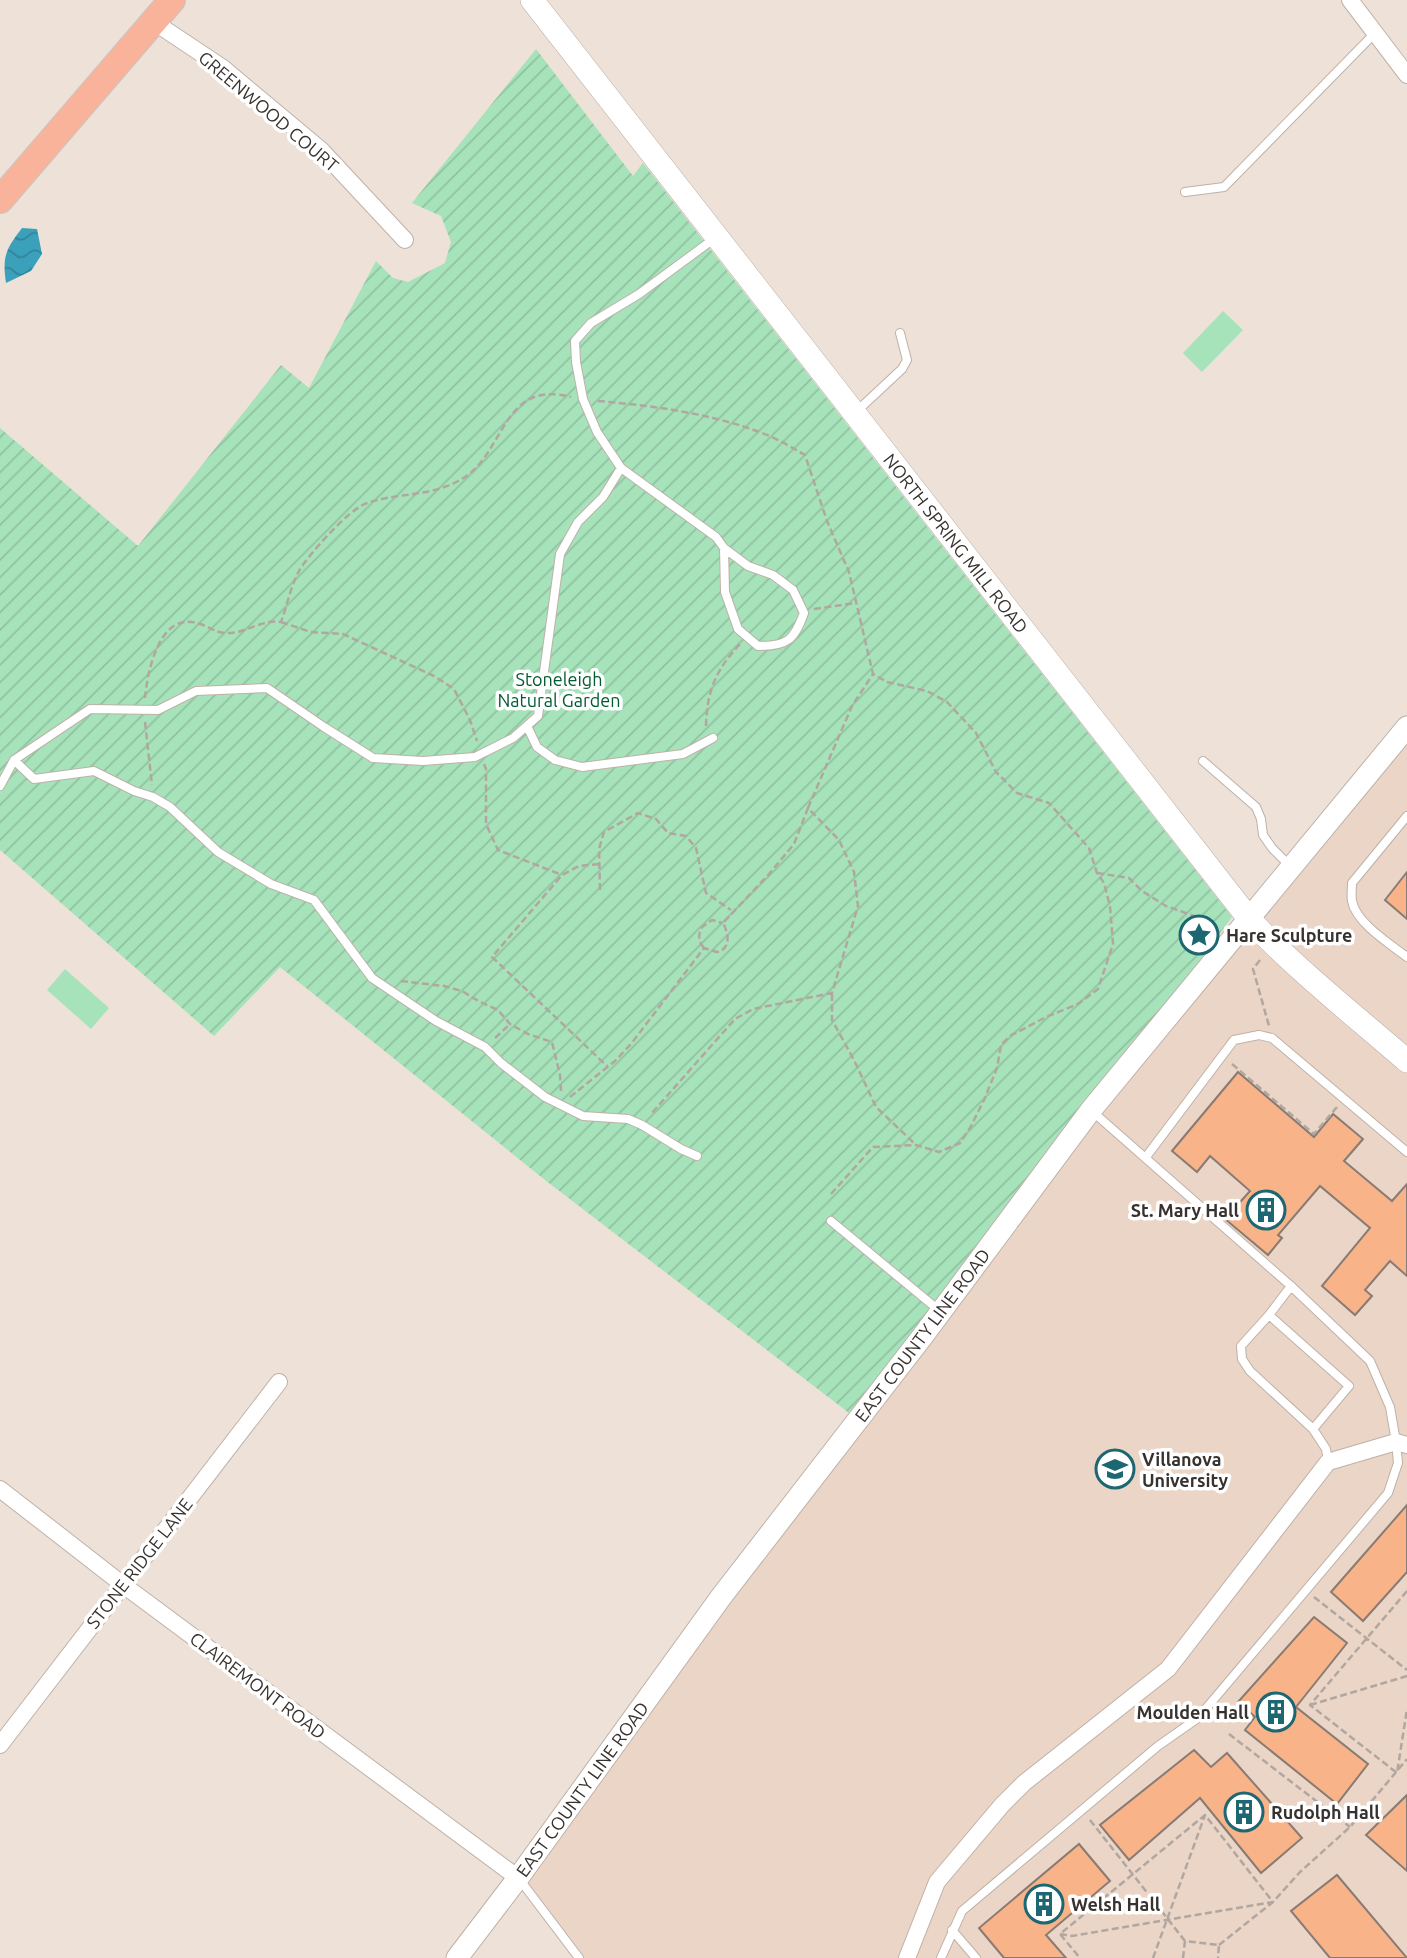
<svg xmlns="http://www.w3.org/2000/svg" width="1407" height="1958" viewBox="0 0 1407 1958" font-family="Ubuntu,sans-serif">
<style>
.built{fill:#ead5c7}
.garden{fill:url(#garden-furrows)}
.pitch{fill:#a6e2ba}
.water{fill:url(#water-waves)}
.building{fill:#f8b388;stroke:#887b74;stroke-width:2}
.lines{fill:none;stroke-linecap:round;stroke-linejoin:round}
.service-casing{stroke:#beb1a8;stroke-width:10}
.minor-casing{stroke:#beb1a8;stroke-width:18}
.tertiary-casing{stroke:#beb1a8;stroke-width:23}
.secondary-casing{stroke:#beb1a8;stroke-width:24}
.primary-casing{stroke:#c7c6c5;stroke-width:28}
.path{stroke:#b1a7a0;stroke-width:2.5;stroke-dasharray:7 3.5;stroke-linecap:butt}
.service{stroke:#fff;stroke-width:8}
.minor{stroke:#fff;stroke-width:16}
.tertiary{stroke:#fff;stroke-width:21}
.secondary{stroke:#fff;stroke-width:23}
.primary{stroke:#fab39b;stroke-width:26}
.labels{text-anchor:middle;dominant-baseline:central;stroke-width:7;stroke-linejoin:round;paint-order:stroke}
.street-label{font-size:18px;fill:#37322f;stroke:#fff}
.park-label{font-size:18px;fill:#005b31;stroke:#fff}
.poi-label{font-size:18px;font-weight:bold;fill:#37322f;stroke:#fff;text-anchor:start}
</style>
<defs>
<pattern id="garden-furrows" width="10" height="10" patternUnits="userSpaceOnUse" patternTransform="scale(1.75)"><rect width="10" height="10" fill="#a6e2ba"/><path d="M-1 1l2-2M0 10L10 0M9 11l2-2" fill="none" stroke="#90c2a0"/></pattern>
<pattern id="water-waves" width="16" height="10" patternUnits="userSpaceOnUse" patternTransform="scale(1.75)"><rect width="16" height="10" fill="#3ba1bb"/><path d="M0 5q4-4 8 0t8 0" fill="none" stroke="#328498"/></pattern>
</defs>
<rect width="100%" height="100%" fill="#eee1d8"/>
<!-- built -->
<path class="built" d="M1407 722V1958H579L518 1878 1091 1110Z"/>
<!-- garden -->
<path class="garden" d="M536 49 633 176 643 163 1232 917 1143 1037 849 1413 545 1180 280 967 214 1036 0 850V428L138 546 281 365 309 388 376 261 393 278 408 282 445 263 451 242 441 216 412 203Z"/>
<!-- pitch -->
<path class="pitch" d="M1223 311 1243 330 1202 372 1183 353Z
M65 969 109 1008 91 1029 47 990Z"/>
<!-- water -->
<path class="water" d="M22 228 37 229 42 254 31 271 6 283C2 256 6 249 22 228Z"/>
<!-- building -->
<path class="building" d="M1407 872V919L1385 900Z
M1238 1072 1314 1137 1333 1114 1363 1139 1344 1161 1392 1201 1407 1184V1276L1390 1261 1365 1290 1372 1296 1355 1315 1322 1286 1370 1228 1320 1186 1278 1235 1282 1238 1268 1255 1225 1219 1250 1191 1210 1156 1197 1172 1172 1151Z
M1407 1505V1572L1363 1621 1331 1592Z
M1314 1617 1347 1643 1296 1707 1368 1764 1337 1804 1245 1730 1255 1717 1238 1702Z
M1194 1750 1211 1767 1227 1753 1302 1838 1261 1873 1200 1798 1129 1860 1100 1825Z
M1407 1795V1871L1366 1835Z
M1079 1844 1110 1881 1046 1935 1066 1958H1004L979 1928Z
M1337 1875 1407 1958H1330L1291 1911Z"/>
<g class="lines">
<defs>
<path id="service" d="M1185 192 1224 187 1375 33
M715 238 639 294 591 323 575 341 576 362 583 399 597 432 621 468 716 537 724 548 748 566 773 575 793 590 804 613C794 640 788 646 758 646L738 629 725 592 724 548
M857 411 902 369 907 360 900 333
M527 726 537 747 555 760 582 767 683 754 713 738
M14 760 34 779 94 771 134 791 153 797 170 807 218 852 271 884 314 900 372 978 436 1021 485 1047 501 1063 545 1097 583 1116 628 1119 642 1125 681 1149 697 1156
M1203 761 1256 807 1261 819 1263 835 1272 848 1290 866
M0 786 14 760 90 709 158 710 196 691 267 688 324 727 373 758 423 761 475 757 513 738 538 716 560 554 578 522 603 497 621 468
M1407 816 1352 883C1352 889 1351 895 1352 901 1356 923 1390 944 1407 957
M1146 1157 1234 1040 1259 1035 1272 1038 1407 1152
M831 1221 941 1312
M1269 1315 1349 1386 1313 1429 1250 1371 1242 1359 1241 1346 1269 1315 1291 1286
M1313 1429 1326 1449 1328 1462
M520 1880 579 1958
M952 1930 976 1958
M941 1958 962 1911 1158 1746 1198 1718 1388 1493 1398 1463 1396 1442 1390 1407 1370 1361 1291 1286 1093 1112"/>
<path id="minor" d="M1350 0 1407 75
M154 22 223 68 321 150 405 240
M0 1489 122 1584 518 1878
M0 1745 279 1382
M907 1958 937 1882 1002 1805 1024 1783 1168 1669 1328 1462 1396 1442 1407 1445"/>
<path id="tertiary" d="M457 1958 518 1878 721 1597 922 1337 1091 1110 1407 727"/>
<path id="secondary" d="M532 0 1250 920C1298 971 1354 1015 1407 1061"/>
<path id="primary" d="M0 200 172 0"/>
</defs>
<!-- service casing -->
<use href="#service" class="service-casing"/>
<!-- minor casing -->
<use href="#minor" class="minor-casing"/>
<!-- tertiary casing -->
<use href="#tertiary" class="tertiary-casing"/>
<!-- secondary casing -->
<use href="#secondary" class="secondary-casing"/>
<!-- primary casing -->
<use href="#primary" class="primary-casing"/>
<!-- path -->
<path class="path" d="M598 401C656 406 717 414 772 437 783 442 794 449 805 455L827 521 849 572 873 674 887 682 927 691 947 702 976 733 996 772 1017 793 1049 803 1089 848 1097 873 1104 883 1110 906 1113 944 1098 989 1078 1004 1046 1017 1010 1036 1001 1045 997 1068 984 1100 970 1128 960 1143 939 1152 916 1145 873 1147 831 1194
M814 609 856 603
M281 622 311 632 343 634 434 676 454 689 470 720 477 741
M145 698C147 674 158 617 192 622 205 623 215 634 228 633 247 633 261 619 281 622 287 606 291 585 299 571 309 554 349 509 367 503 400 492 435 497 465 477 505 451 503 379 571 397
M145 722 152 785
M706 726C707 690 716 670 740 644
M484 764 486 769V824L498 850 562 875
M808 808 852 706 873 674
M599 864 579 866 562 875 492 957 608 1067
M1097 873 1129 878 1142 891 1166 906 1197 917 1219 928
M600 890 599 849 604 832 638 813 656 819 668 833 686 836 696 848 706 893 731 910
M704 948C698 941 698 935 702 927L712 920 722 923
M1260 960 1253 969 1269 1026
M401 981 444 986 462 991 480 1002 498 1010 510 1024 528 1034 552 1042 560 1075 561 1091
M832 994V1020L854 1060 876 1107 916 1145
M495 1038 510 1024
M1232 1064 1314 1134 1337 1107
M570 1097 615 1061 631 1044 704 948 717 952C731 949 729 934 723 923L769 874 794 844 808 808 839 840 854 872 858 906 832 993 753 1009 735 1019 651 1114
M1407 1591 1310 1705 1397 1773 1407 1709
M1314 1597 1407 1670
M1310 1705 1407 1676
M1229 1734 1350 1827
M1090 1820 1185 1941
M1060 1934 1072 1936 1273 1902 1205 1815 1060 1934 1080 1958
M1219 1945 1273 1902 1300 1872 1350 1827 1407 1759
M1153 1958 1205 1815
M1183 1958 1185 1941 1219 1945 1218 1958"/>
<!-- service -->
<use href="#service" class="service"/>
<!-- minor -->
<use href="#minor" class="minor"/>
<!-- tertiary -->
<use href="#tertiary" class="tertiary"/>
<!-- secondary -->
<use href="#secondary" class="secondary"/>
<!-- primary -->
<use href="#primary" class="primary"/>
</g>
<!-- icons -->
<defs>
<symbol id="sight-ring" viewBox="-11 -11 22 22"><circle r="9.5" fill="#fff" stroke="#1c6772" stroke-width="1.5"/><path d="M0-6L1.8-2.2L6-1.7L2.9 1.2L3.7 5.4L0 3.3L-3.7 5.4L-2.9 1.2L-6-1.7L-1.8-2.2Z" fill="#1c6772"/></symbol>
<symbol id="building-ring" viewBox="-11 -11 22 22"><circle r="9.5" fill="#fff" stroke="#1c6772" stroke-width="1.5"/><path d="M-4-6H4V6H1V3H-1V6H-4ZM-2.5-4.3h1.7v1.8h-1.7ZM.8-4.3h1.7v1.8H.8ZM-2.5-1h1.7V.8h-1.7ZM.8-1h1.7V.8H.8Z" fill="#1c6772"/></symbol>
<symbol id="university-ring" viewBox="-11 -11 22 22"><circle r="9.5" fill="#fff" stroke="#1c6772" stroke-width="1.5"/><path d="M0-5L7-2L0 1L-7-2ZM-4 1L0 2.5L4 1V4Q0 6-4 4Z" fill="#1c6772"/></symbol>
</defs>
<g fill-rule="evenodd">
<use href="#sight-ring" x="1177" y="913" width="44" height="44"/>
<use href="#building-ring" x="1244" y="1188" width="44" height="44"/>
<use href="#university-ring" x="1093" y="1447" width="44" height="44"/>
<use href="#building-ring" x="1254" y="1690" width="44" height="44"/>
<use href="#building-ring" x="1222" y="1790" width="44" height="44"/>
<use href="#building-ring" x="1022" y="1882" width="44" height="44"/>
</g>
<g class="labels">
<!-- street labels -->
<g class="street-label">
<text transform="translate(269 111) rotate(40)">GREENWOOD COURT</text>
<text transform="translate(956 543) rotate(52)">NORTH SPRING MILL ROAD</text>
<text transform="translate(922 1335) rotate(-53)">EAST COUNTY LINE ROAD</text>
<text transform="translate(139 1563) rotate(-52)">STONE RIDGE LANE</text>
<text transform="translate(258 1685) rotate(37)">CLAIREMONT ROAD</text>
<text transform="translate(582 1789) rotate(-54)">EAST COUNTY LINE ROAD</text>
</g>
<!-- park labels -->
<g class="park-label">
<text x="559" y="679">Stoneleigh<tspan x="559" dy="21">Natural Garden</tspan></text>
</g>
<!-- poi labels -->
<g class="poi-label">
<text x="1226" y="935">Hare Sculpture</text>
<text x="1239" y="1210" text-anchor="end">St. Mary Hall</text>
<text x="1142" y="1459">Villanova<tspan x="1142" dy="21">University</tspan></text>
<text x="1249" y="1712" text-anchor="end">Moulden Hall</text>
<text x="1271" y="1812">Rudolph Hall</text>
<text x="1071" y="1904">Welsh Hall</text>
</g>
</g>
</svg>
